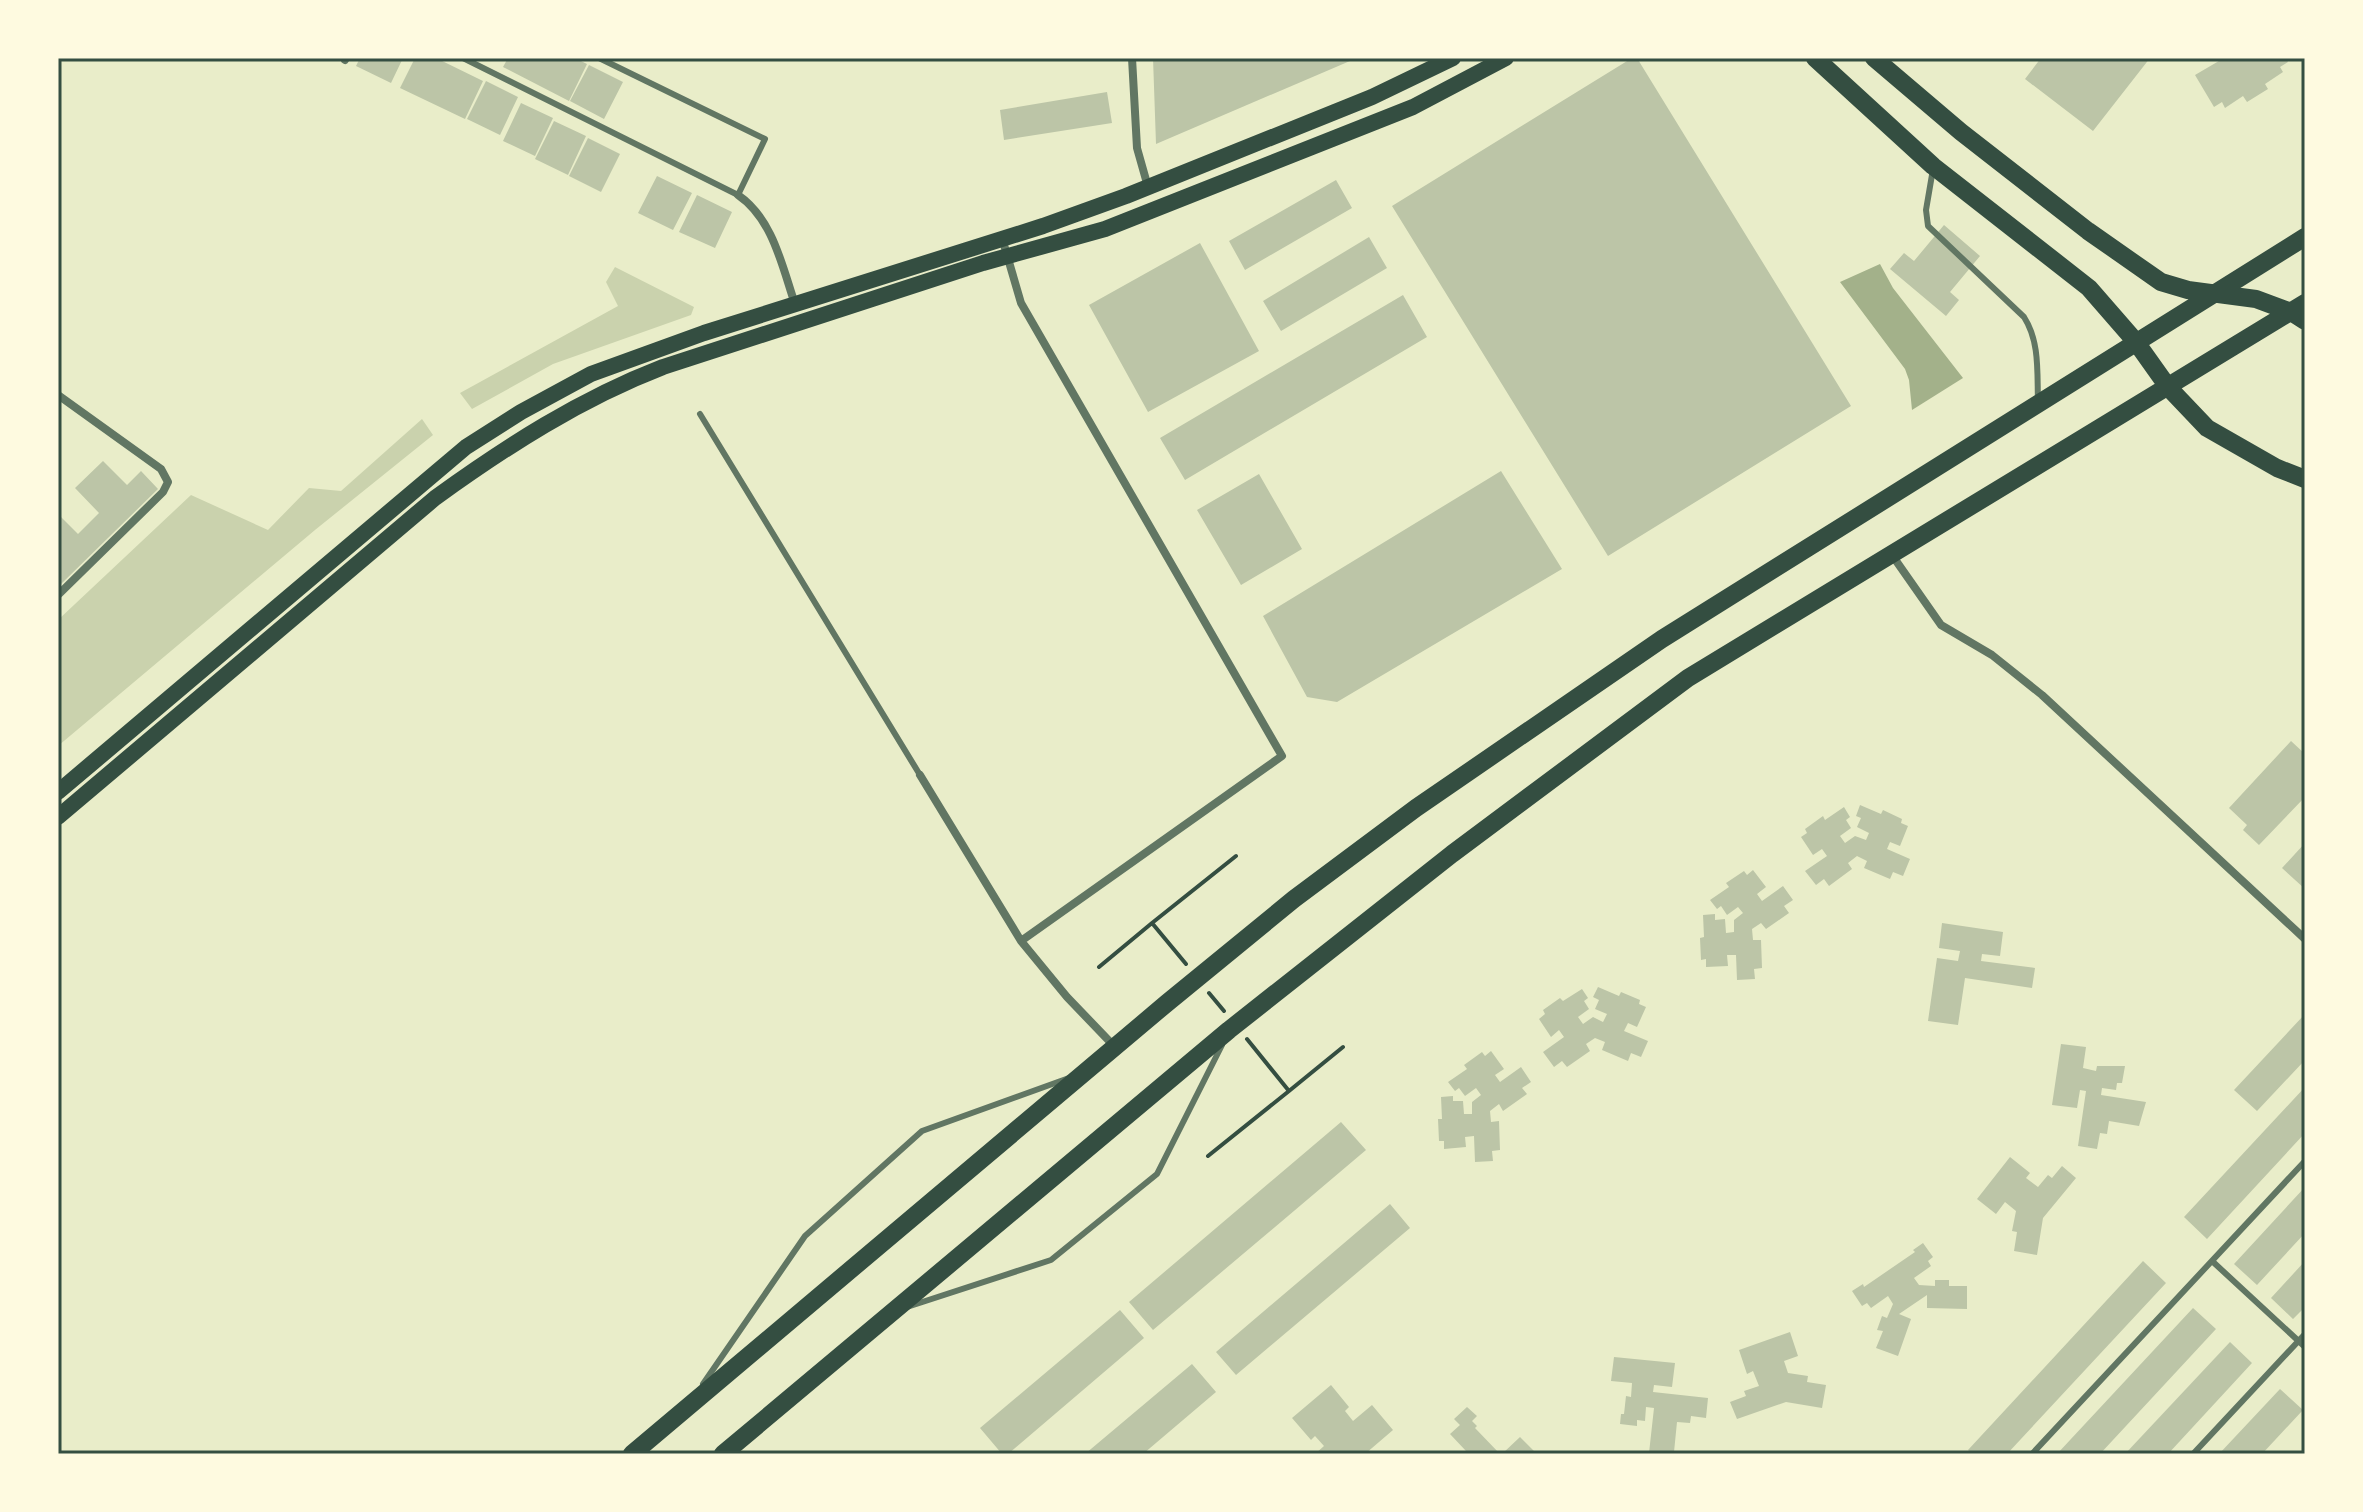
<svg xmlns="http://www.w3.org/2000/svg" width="2363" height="1512" viewBox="0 0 2363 1512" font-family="Inter,sans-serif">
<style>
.green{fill:#cad2ad}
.water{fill:#a3b18a}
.building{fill:#bcc5a7}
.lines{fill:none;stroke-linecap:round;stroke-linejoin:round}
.path{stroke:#344e41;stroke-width:4}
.service{stroke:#617663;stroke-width:6}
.minor{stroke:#617663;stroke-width:8}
.secondary{stroke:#344e41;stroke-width:16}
.primary{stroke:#344e41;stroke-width:18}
.neatline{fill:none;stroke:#344e41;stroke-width:3}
</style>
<rect width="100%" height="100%" fill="#e9edc9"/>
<!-- green -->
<path class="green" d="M615 267 694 307 691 315 553 364 472 409 460 393 618 306 606 282Z
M422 419 433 435 315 530 58 746V620L191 495 268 530 309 488 341 491Z"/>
<!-- water -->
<path class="water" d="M1880 264 1893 288 1963 378 1912 410 1909 380 1905 369 1840 282Z"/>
<!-- building -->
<path class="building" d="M360 58H403L391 83 356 66Z
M415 58H436L483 81 465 119 400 88Z
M508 58H575L587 64 569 101 503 67Z
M1153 58H1357L1156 144Z
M1632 58H1637L1851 406 1608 556 1392 206Z
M2041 58H2150L2093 131 2025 79Z
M2224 58H2286L2288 62 2280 67 2283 72 2265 84 2268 89 2247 102 2243 96 2225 108 2222 102 2214 107 2195 75Z
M589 65 623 82 604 119 570 101Z
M486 81 518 97 500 135 467 119Z
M1107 92 1112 123 1004 140 1000 110Z
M521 103 553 118 535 156 503 141Z
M554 121 586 136 568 175 535 159Z
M588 138 620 154 601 192 569 176Z
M657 176 692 193 673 230 638 213Z
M1336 180 1352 208 1245 270 1229 241Z
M697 195 732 212 715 248 679 232Z
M1944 225 1980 256 1950 292 1959 300 1946 316 1890 269 1904 253 1914 261Z
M1369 237 1387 268 1281 331 1263 301Z
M1200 243 1259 351 1148 412 1089 305Z
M1403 295 1427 337 1185 480 1160 438Z
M103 461 127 485 141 471 158 489 58 587V514L78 534 99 513 75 488Z
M1501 471 1562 569 1337 702 1307 697 1263 616Z
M1259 474 1302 549 1241 585 1197 510Z
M2291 741 2305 754V797L2259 845 2243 830 2247 825 2229 808Z
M1860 805 1881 814 1883 810 1902 819 1901 823 1908 826 1900 846 1890 842 1887 849 1910 859 1903 876 1893 872 1890 879 1864 868 1867 861 1857 856 1848 863 1852 869 1829 886 1824 879 1816 885 1805 871 1827 856 1822 849 1813 855 1801 837 1807 833 1805 829 1823 816 1825 820 1844 807 1850 817 1846 820 1851 828 1840 836 1845 843 1855 836 1866 840 1869 833 1857 827 1861 818 1856 816Z
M2305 843V889L2282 868Z
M1753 870 1766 887 1757 894 1762 901 1783 886 1793 900 1784 906 1789 913 1766 929 1761 923 1752 929 1753 940H1761L1762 968 1754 969 1755 979 1737 980 1736 955H1727L1728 966 1706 967V959L1701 960 1700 938 1704 937 1703 915 1715 914V920L1725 919 1726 933 1734 932V920L1743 913 1738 907 1727 915 1721 906 1717 909 1710 900 1729 887 1726 883 1744 871 1747 875Z
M1942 923 2003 932 2000 956 1982 954 1981 961 2035 968 2032 988 1965 978 1958 1025 1928 1021 1937 958 1958 961 1960 951 1939 948Z
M1598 987 1619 996 1621 992 1640 1000 1639 1004 1646 1007 1637 1027 1628 1023 1624 1031 1648 1041 1641 1057 1631 1053 1628 1061 1602 1050 1605 1042 1595 1038 1586 1044 1590 1051 1567 1067 1562 1061 1554 1067 1543 1052 1564 1037 1559 1030 1551 1037 1539 1019 1545 1014 1543 1010 1560 998 1563 1001 1582 989 1588 998 1584 1001 1589 1009 1578 1017 1583 1024 1593 1017 1603 1022 1607 1014 1595 1009 1599 1000 1593 997Z
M2305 1014V1060L2257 1111 2234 1090Z
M2061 1044 2086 1047 2083 1068 2096 1071 2097 1066H2125L2122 1083H2117L2116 1090 2102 1088 2101 1095 2146 1102 2139 1126 2109 1121 2107 1134 2100 1133 2097 1149 2078 1146 2086 1091 2080 1090 2077 1108 2052 1105Z
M1491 1051 1504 1069 1495 1075 1500 1082 1521 1067 1531 1082 1522 1088 1527 1094 1503 1111 1499 1104 1490 1111 1491 1122 1499 1121 1500 1150 1492 1151 1493 1161 1475 1162 1474 1136 1465 1137 1466 1147 1444 1149V1141H1439L1438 1119H1442L1441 1097 1453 1096V1101H1463L1464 1114H1472V1102L1481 1095 1476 1088 1465 1096 1459 1088 1455 1091 1448 1082 1467 1069 1464 1065 1482 1052 1485 1056Z
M2305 1087V1133L2207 1239 2184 1217Z
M1341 1122 1366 1150 1153 1330 1129 1302Z
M2010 1157 2030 1173 2026 1178 2038 1187 2048 1175 2052 1178 2062 1166 2076 1178 2043 1218 2037 1255 2014 1251 2017 1232 2012 1231 2016 1211 2005 1202 1996 1214 1977 1199Z
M2305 1187V1233L2257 1285 2234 1264Z
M1390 1204 1410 1228 1236 1375 1216 1352Z
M1923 1243 1933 1257 1928 1261 1931 1266 1914 1278 1919 1285 1935 1286V1280H1949V1286H1967V1309L1927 1308V1295L1899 1314 1911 1319 1898 1356 1876 1348 1883 1331 1877 1330 1882 1316 1887 1318 1893 1304 1888 1296 1871 1308 1867 1303 1862 1306 1852 1291 1863 1284 1864 1287 1915 1252 1913 1250Z
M2143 1261 2166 1283 2007 1454H1972L1968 1450Z
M2305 1261V1307L2293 1319 2271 1298Z
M2193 1308 2216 1329 2100 1454H2057Z
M1120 1310 1144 1338 1008 1454H1002L980 1428Z
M1790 1332 1798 1356 1784 1361 1788 1373 1808 1376 1807 1382 1826 1385 1822 1408 1786 1402 1737 1419 1730 1402 1746 1396 1744 1391 1759 1386 1753 1371 1747 1374 1739 1350Z
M2230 1342 2252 1363 2168 1454H2125Z
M1614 1357 1675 1363 1672 1387 1654 1385 1653 1392 1708 1398 1706 1418 1691 1416 1690 1423 1677 1422 1674 1452 1649 1453 1654 1408 1646 1407 1645 1421 1637 1420V1426L1620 1424 1621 1414H1624L1626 1396 1631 1397 1632 1383 1611 1381Z
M1192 1364 1216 1392 1143 1454H1085Z
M1331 1385 1349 1407 1345 1411 1353 1421 1372 1405 1393 1430 1365 1454H1315L1324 1446 1315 1436 1311 1440 1292 1418Z
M2280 1389 2303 1410 2262 1454H2219Z
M1467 1407 1477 1416 1472 1421 1477 1426 1475 1428 1500 1454H1463L1466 1451 1450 1434 1460 1425 1454 1419Z
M1520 1437 1537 1454H1502Z"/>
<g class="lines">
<!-- path -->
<path class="path" d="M1186 964 1152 923 1236 856
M1099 967 1152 923
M1209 993 1224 1011
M1289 1091 1343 1047
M1208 1156 1289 1091 1247 1039"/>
<!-- service -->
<path class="service" d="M463 58 738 195 765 139 599 58
M1933 169 1926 210 1928 226 2024 317C2040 342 2037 373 2038 401
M700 414 920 775
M2212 1261 2305 1347
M907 1307 1051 1260 1157 1174 1222 1045
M703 1384 805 1236 922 1131 1069 1078
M2032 1454 2305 1161
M2193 1454 2305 1334"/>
<!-- minor -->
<path class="minor" d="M1132 58 1137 148 1148 187
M345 60 346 58
M738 195C773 219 782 266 795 304
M1002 238 1021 303 1282 756 1021 941
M58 395 161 469 168 482 163 492 58 595
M1892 555 1941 625 1992 655 2042 695 2305 939
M920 775 1021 941 1067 997 1114 1046"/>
<!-- secondary -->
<path class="secondary" d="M58 792 466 447 521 412 591 374 704 333 1043 226 1126 196 1372 97 1453 58
M58 817 435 498C507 446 580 399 663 367L983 263 1105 229 1413 107 1506 58"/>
<!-- primary -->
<path class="primary" d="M1815 58 1933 166 2089 288 2136 342 2168 387 2207 428 2277 468 2305 479
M1874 58 1961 132 2088 231 2161 282 2188 290 2256 299 2291 312 2305 321
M632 1454 1167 1003 1294 899 1416 808 1662 639 2305 237
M723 1454 1229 1030 1452 854 1688 678 2305 303"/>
</g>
<!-- border -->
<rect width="2363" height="1512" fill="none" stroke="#fefae0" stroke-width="120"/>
<rect x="60" y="60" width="2243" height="1392" class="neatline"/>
</svg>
